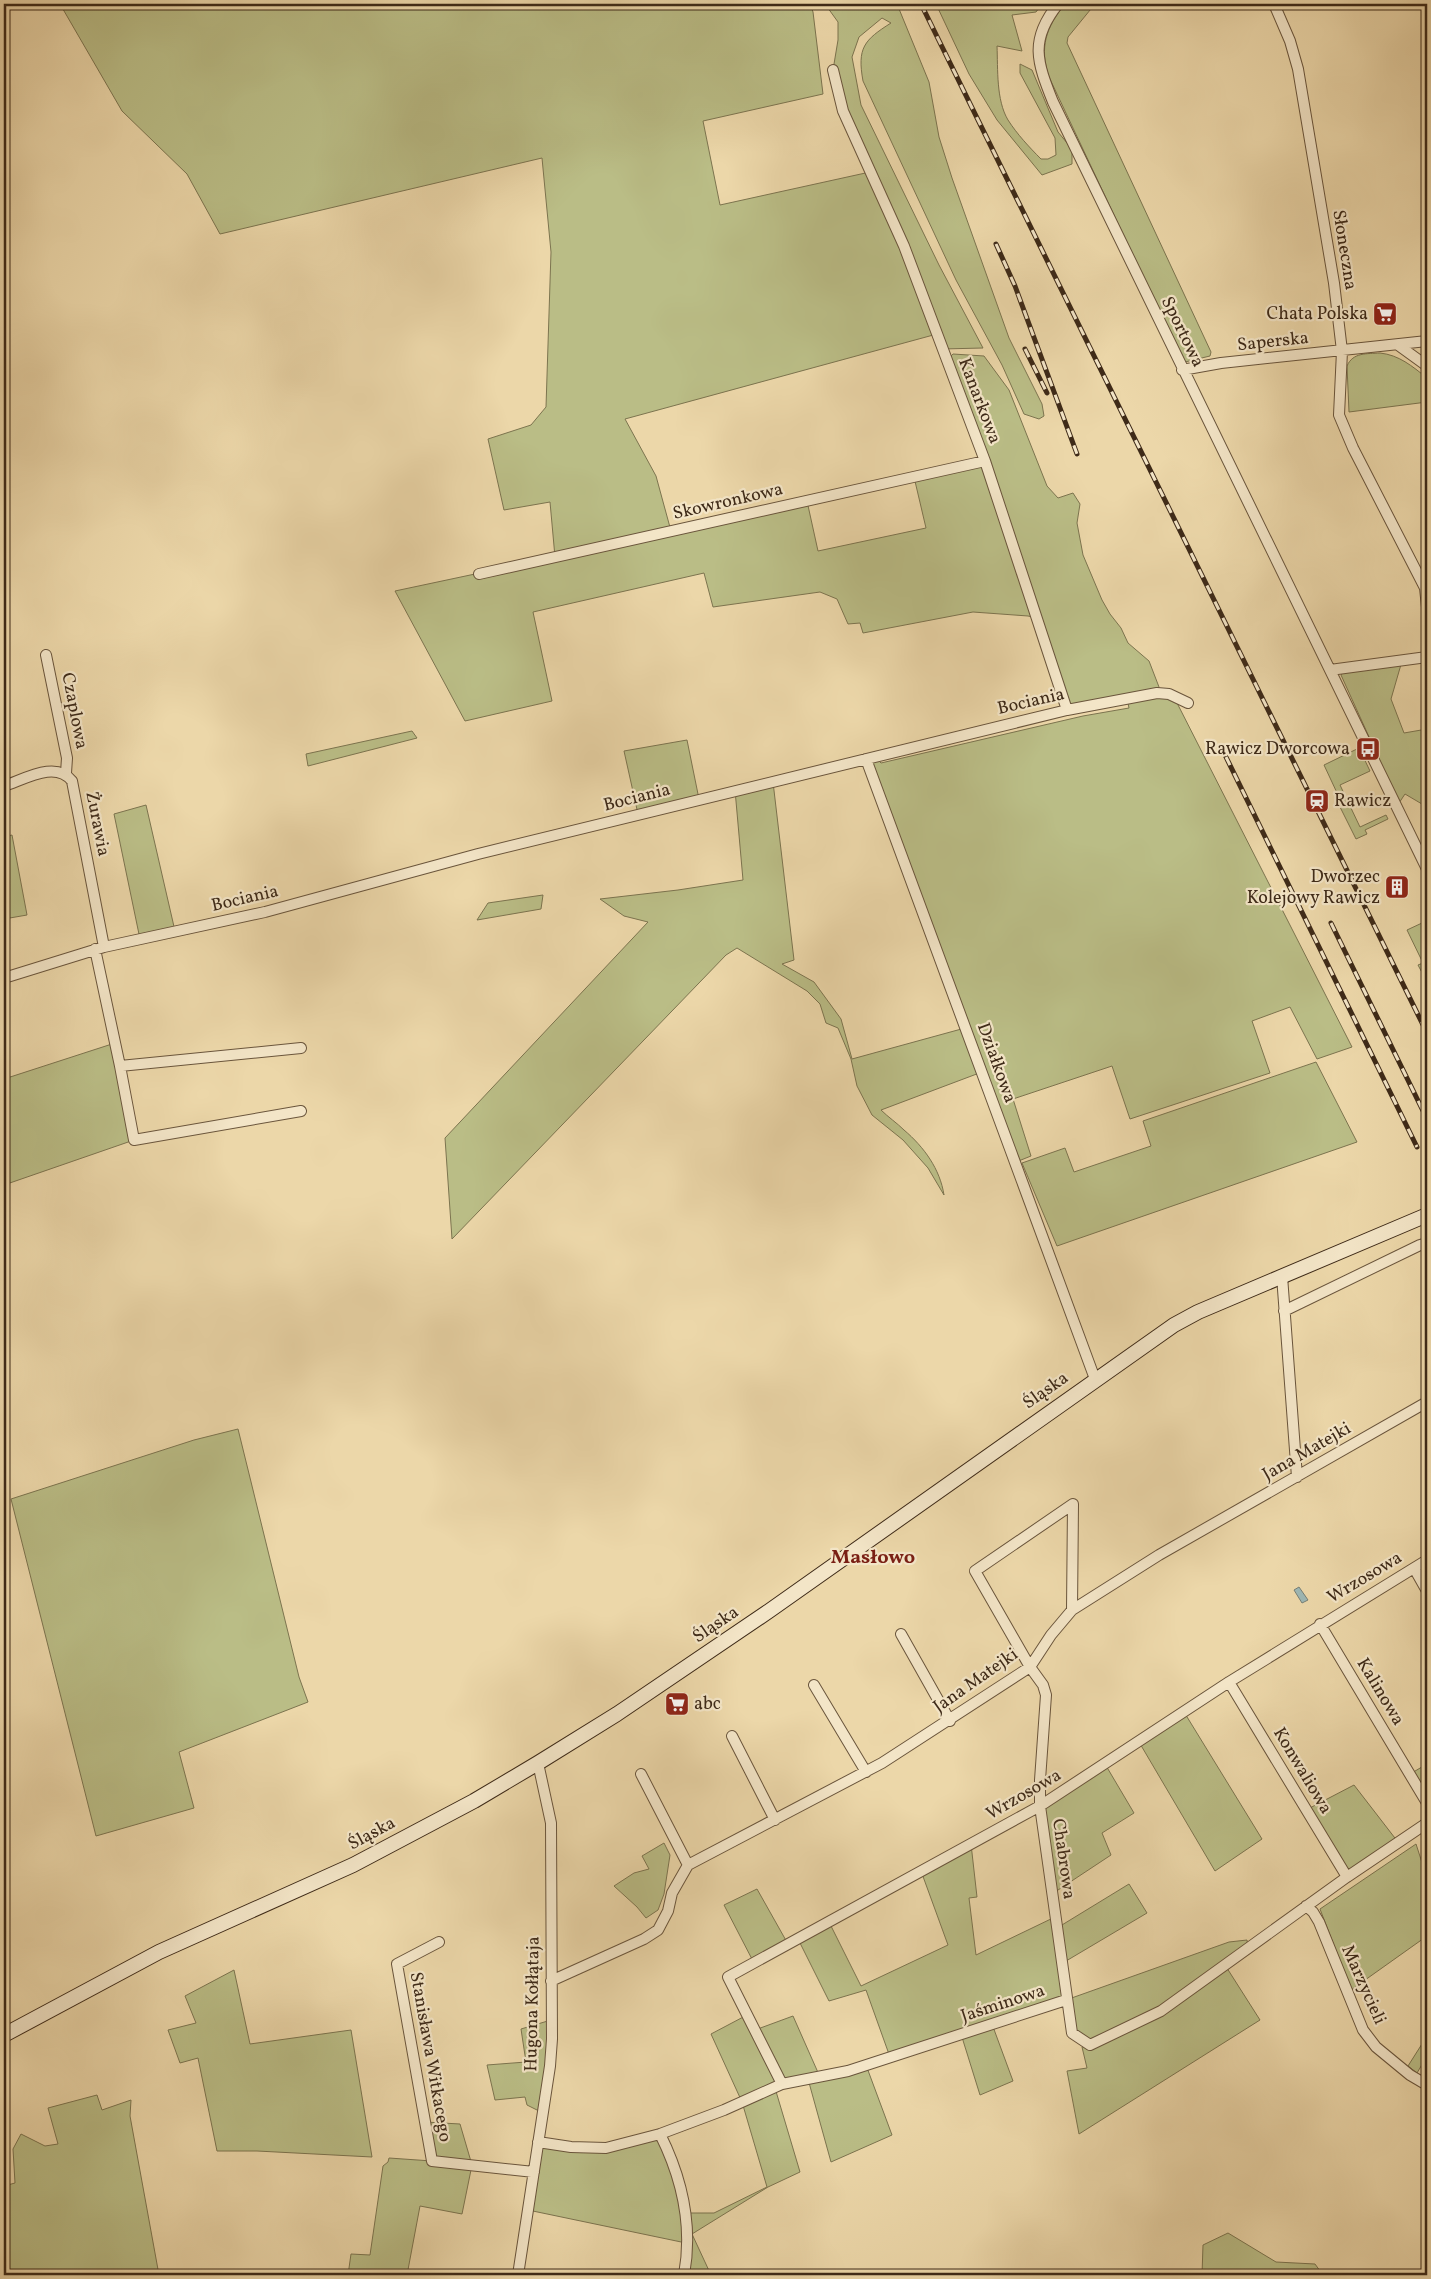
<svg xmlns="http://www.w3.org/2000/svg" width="1431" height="2279" viewBox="0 0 1431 2279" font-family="Vollkorn,serif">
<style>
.green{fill:#babd86;stroke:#7c744f}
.water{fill:#9db7b4;stroke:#777f76}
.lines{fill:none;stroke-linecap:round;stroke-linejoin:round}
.stream{stroke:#777f76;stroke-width:3}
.street-casing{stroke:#6a553c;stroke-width:12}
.secondary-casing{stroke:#3e2a18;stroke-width:16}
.street{stroke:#f3e5c7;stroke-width:10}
.secondary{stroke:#f3e5c7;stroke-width:14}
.rail-casing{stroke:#3e2a18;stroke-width:5}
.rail{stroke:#f3e5c7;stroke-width:3;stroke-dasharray:9;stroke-linecap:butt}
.labels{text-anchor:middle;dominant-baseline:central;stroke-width:4.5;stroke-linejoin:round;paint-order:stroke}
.street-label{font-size:18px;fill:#3e2a18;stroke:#f3e5c7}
.poi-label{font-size:18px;fill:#3e2a18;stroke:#f3e5c7;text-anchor:end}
.quarter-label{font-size:20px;font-weight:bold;fill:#7a1f14;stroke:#f3e5c7}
</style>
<rect width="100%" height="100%" fill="#ecd7a9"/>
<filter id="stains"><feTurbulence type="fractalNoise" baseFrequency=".004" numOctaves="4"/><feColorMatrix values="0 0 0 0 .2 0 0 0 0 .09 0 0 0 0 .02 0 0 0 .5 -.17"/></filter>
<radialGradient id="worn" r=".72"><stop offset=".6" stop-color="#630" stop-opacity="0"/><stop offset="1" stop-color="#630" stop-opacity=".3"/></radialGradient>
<!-- green -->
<path class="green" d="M60 4H810L813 12 823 94 703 121 720 205 870 172 843 111 833 70 838 40V22L825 4H897L929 82 939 137 952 178 1009 338 1042 404 1044 416 1039 419 1024 414 1002 365 956 280 863 81C857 48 864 40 891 23L882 18 859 37 852 57 861 105 939 265 983 348 942 349 937 334 625 419 656 476 671 531 807 501 818 551 926 528 914 477 985 461 946 361 953 354 984 356 1009 390 1047 486 1058 498 1073 493 1080 504 1077 523 1083 555 1102 600 1110 614 1121 628 1128 643 1149 661 1159 687 1157 693 1175 699 1352 1047 1317 1059 1290 1007 1252 1021 1270 1073 1130 1119 1112 1066 1013 1099 1031 1156 1016 1162 982 1072 881 1110C888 1117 897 1123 904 1130 924 1147 940 1169 944 1195L928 1168 903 1140 872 1115 857 1086 851 1059 838 1028 826 1023 820 1004 807 991 737 948 726 955 452 1239 445 1138 648 922 624 916 600 899 678 890 743 880 735 790 773 782 794 960 782 964 814 982 841 1019 852 1059 965 1028 866 759 875 757 881 763 1083 716 1129 708 1127 699 1067 710 1041 619 1028 616 973 612 863 633 860 623 848 624 837 599 820 592 713 607 704 573 533 612 552 701 465 721 395 591 555 557 550 502 504 510 488 439 531 425 546 407 551 252 542 158 220 234 187 174 122 111Z
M936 4H1042L1036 12 1012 15 1022 51 997 46C998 69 996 100 1008 120 1017 134 1029 147 1041 159H1048L1056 155 1055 138 1020 73V64L1032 70 1058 132 1072 149V164L1042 175 997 120 969 74Z
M1065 4H1095L1068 37 1067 43 1211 352 1210 356 1185 362 1177 349 1049 77C1039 47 1046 28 1065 4Z
M1380 353C1399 355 1412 366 1427 378V402L1349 412 1347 366C1353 352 1367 354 1380 353Z
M1402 661 1391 699 1404 733 1427 729V807L1405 794 1399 803 1341 675 1346 668Z
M412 731 417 738 308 766 306 754Z
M687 740 699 799 638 814 624 751Z
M1359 748 1370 771 1340 785 1360 827 1386 815 1388 819 1365 830 1367 834 1356 839 1335 797 1338 795 1324 765Z
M146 805 175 931 140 939 114 814Z
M12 835 27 915 4 919V837Z
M543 895 541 909 477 920 488 903Z
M1422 923 1425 930 1427 929V982L1418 965 1423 963 1407 930Z
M115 1043 134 1140 4 1185V1079Z
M1316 1062 1357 1142 1057 1246 1022 1163 1065 1148 1074 1172 1151 1146 1143 1121Z
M238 1429 299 1677 308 1702 179 1752 194 1808 96 1836 11 1499 194 1440Z
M1184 1712 1262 1839 1215 1871 1139 1742Z
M1105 1764 1134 1813 1102 1833 1111 1855 1052 1894 1040 1806Z
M1427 1764V1803L1410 1774Z
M1354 1785 1398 1842 1347 1877 1306 1810Z
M664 1843 670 1855 664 1894 658 1910 646 1918 637 1907 614 1886 634 1873 649 1869 642 1856Z
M971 1844 977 1897 969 1898 976 1955 1055 1917 1057 1928 1129 1884 1147 1913 1061 1964 1066 2000 1229 1942 1247 1940 1248 1948 1225 1965 1260 2020 1079 2134 1067 2071 1087 2068 1082 2047 1089 2045 1072 2033 1066 2000 992 2024 1013 2081 980 2095 961 2034 890 2057 866 1990 829 2001 798 1939 829 1922 861 1986 948 1945 921 1871Z
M1416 1844 1427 1878V1936L1351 1990 1320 1909Z
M757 1889 788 1944 754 1963 724 1905Z
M234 1970 250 2044 351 2030 372 2157 257 2151H217L198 2058 180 2063 168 2030 196 2023 185 1996Z
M747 2015 755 2030 793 2016 820 2077 866 2065 892 2135 831 2162 808 2079 775 2088 800 2172 768 2187 692 2234 711 2275H684L686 2243 528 2210 538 2142 606 2148 660 2134 686 2213H714L767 2187 742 2102 711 2034Z
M551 2020 543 2113 527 2105 525 2097 495 2100 487 2065 526 2062 521 2029Z
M1427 2036V2056L1417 2073 1408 2066Z
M97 2095 102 2110 131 2100 130 2116 159 2275H4V2186L15 2183 13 2149 21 2134 45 2146 58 2144 48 2108Z
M425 2122 460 2124 472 2165 462 2214 420 2206 407 2275H348L351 2254 370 2255 383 2166 388 2162 389 2158 432 2161Z
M1228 2233 1276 2262 1315 2264 1323 2275H1202L1203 2245Z"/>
<!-- water -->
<path class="water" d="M1299 1587 1308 1600 1302 1603 1294 1590Z"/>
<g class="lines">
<!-- stream -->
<path class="stream" d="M257 2275 265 2272 292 2275"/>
<defs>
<path id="street" d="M1058 4C1029 40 1037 62 1053 102L1427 869
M1274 4 1290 41 1298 69 1334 283 1342 351 1339 415 1353 448 1425 588 1427 607
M833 70 843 111 904 246 985 461 1067 710
M1398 345 1427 366
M1182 370 1221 363 1427 341
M479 574 985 461
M46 655 67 758 66 773
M1330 670 1427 657
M866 759 1095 1379
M4 786C25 779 56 760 72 781L104 947
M95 949 120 1066 301 1048
M4 978 104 947 265 912 478 854 1067 710 1157 693 1169 694 1188 703
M120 1066 134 1140 301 1111
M1282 1276 1297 1477
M1284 1311 1420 1245 1427 1243
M1414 1568 1427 1591
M1072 1610 1073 1504 975 1571 1030 1667 1043 1685 1046 1695 1040 1780V1806L1072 2033 1090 2045 1161 2011 1347 1877 1427 1823
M1320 1624 1427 1803
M901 1634 950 1721
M1229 1682 1347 1877
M814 1685 866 1772
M732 1736 775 1820
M641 1774 688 1865
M1306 1906 1313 1912 1319 1922 1363 2030 1376 2047 1410 2075 1427 2085
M439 1942 397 1964 432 2161 534 2172
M551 1981 644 1939 658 1930 668 1911 672 1893 688 1865 882 1763 1030 1667 1051 1635 1072 1610 1159 1555 1427 1402
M782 2084 728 1977 1040 1806 1229 1682 1427 1560
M660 2134C682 2178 693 2226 684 2275
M538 2142 571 2147 606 2148 660 2134 724 2110 782 2084 848 2071 1066 2000
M518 2275 550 2066 552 2039 551 1823 538 1763"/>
<path id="secondary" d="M4 2035 159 1952 353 1865 474 1801 538 1763 617 1714 769 1611 1174 1325 1198 1312 1427 1215"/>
</defs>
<!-- street casing -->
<use href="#street" class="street-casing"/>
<!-- secondary casing -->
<use href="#secondary" class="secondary-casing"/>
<!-- street -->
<use href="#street" class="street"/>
<!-- secondary -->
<use href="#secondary" class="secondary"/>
<defs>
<path id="rail" d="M921 4 1427 1033
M996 244 1015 286 1077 454
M1025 349 1047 393
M1226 757 1417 1147
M1331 923 1427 1119"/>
</defs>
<!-- rail casing -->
<use href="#rail" class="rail-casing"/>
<!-- rail -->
<use href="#rail" class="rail"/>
</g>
<!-- icons -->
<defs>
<symbol id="supermarket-square" viewBox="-11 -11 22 22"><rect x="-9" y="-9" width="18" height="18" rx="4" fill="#8f2418" stroke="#f3e5c7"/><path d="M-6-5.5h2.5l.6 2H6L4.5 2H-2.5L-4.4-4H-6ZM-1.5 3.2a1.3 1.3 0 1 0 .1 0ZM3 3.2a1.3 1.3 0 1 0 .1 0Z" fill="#fff"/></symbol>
<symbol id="bus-square" viewBox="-11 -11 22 22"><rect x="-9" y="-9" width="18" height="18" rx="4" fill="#8f2418" stroke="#f3e5c7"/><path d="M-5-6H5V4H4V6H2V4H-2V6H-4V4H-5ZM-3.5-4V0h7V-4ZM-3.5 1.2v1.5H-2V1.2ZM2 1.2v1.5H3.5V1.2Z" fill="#fff"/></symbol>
<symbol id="station-square" viewBox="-11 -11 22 22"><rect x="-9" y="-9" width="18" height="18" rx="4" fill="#8f2418" stroke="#f3e5c7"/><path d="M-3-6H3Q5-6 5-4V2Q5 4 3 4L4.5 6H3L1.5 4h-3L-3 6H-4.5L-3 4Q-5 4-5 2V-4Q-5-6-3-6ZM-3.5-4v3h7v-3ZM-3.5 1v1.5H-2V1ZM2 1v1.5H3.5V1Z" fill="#fff"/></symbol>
<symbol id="building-square" viewBox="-11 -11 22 22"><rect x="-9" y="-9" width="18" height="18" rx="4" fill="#8f2418" stroke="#f3e5c7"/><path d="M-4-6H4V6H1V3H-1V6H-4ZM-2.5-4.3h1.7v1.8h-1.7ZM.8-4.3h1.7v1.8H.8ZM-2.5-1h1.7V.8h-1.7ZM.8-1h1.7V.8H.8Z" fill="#fff"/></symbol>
</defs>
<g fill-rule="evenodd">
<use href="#supermarket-square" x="1371" y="300" width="28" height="28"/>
<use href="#bus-square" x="1354" y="735" width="28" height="28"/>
<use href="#station-square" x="1303" y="787" width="28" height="28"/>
<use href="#building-square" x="1383" y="873" width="28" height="28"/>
<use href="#supermarket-square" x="663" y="1690" width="28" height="28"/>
</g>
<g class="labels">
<!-- street labels -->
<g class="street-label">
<text transform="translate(1344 250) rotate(81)">Słoneczna</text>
<text transform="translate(1182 332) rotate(64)">Sportowa</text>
<text transform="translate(1273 342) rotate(-6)">Saperska</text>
<text transform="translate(979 401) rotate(69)">Kanarkowa</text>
<text transform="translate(728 502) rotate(-13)">Skowronkowa</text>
<text transform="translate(1031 702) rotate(-13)">Bociania</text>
<text transform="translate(74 711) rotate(79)">Czaplowa</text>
<text transform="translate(637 798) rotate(-14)">Bociania</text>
<text transform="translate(97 824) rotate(79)">Żurawia</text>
<text transform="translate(245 899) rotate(-13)">Bociania</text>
<text transform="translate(996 1063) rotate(70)">Działkowa</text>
<text transform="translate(1046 1391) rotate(-35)">Śląska</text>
<text transform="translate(1307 1452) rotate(-30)">Jana Matejki</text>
<text transform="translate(1365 1578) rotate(-31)">Wrzosowa</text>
<text transform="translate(716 1625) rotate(-34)">Śląska</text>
<text transform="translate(976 1681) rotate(-35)">Jana Matejki</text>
<text transform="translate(1380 1692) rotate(59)">Kalinowa</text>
<text transform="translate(1302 1771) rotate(59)">Konwaliowa</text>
<text transform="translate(1024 1795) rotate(-30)">Wrzosowa</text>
<text transform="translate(372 1834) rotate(-28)">Śląska</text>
<text transform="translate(1063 1859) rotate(82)">Chabrowa</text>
<text transform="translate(1363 1985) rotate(66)">Marzycieli</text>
<text transform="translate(533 2004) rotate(-89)">Hugona Kołłątaja</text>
<text transform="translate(1003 2004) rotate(-18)">Jaśminowa</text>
<text transform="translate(430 2057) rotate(80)">Stanisława Witkacego</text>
</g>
<!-- poi labels -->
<g class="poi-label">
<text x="1368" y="314">Chata Polska</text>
<text x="1350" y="749">Rawicz Dworcowa</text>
<text x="1334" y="801" text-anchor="start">Rawicz</text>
<text x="1380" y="877">Dworzec<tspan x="1380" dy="21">Kolejowy Rawicz</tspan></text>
<text x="694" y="1704" text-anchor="start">abc</text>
</g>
<!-- quarter labels -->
<g class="quarter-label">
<text x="873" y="1558">Masłowo</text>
</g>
</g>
<!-- margin -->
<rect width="1431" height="2279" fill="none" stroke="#ecd7a9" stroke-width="20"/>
<rect x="5" y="5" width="1421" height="2269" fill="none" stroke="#3e2a18" stroke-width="2.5"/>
<rect x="10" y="10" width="1411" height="2259" fill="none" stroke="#3e2a18"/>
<rect width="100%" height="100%" filter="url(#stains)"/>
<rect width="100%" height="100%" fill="url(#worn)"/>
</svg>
